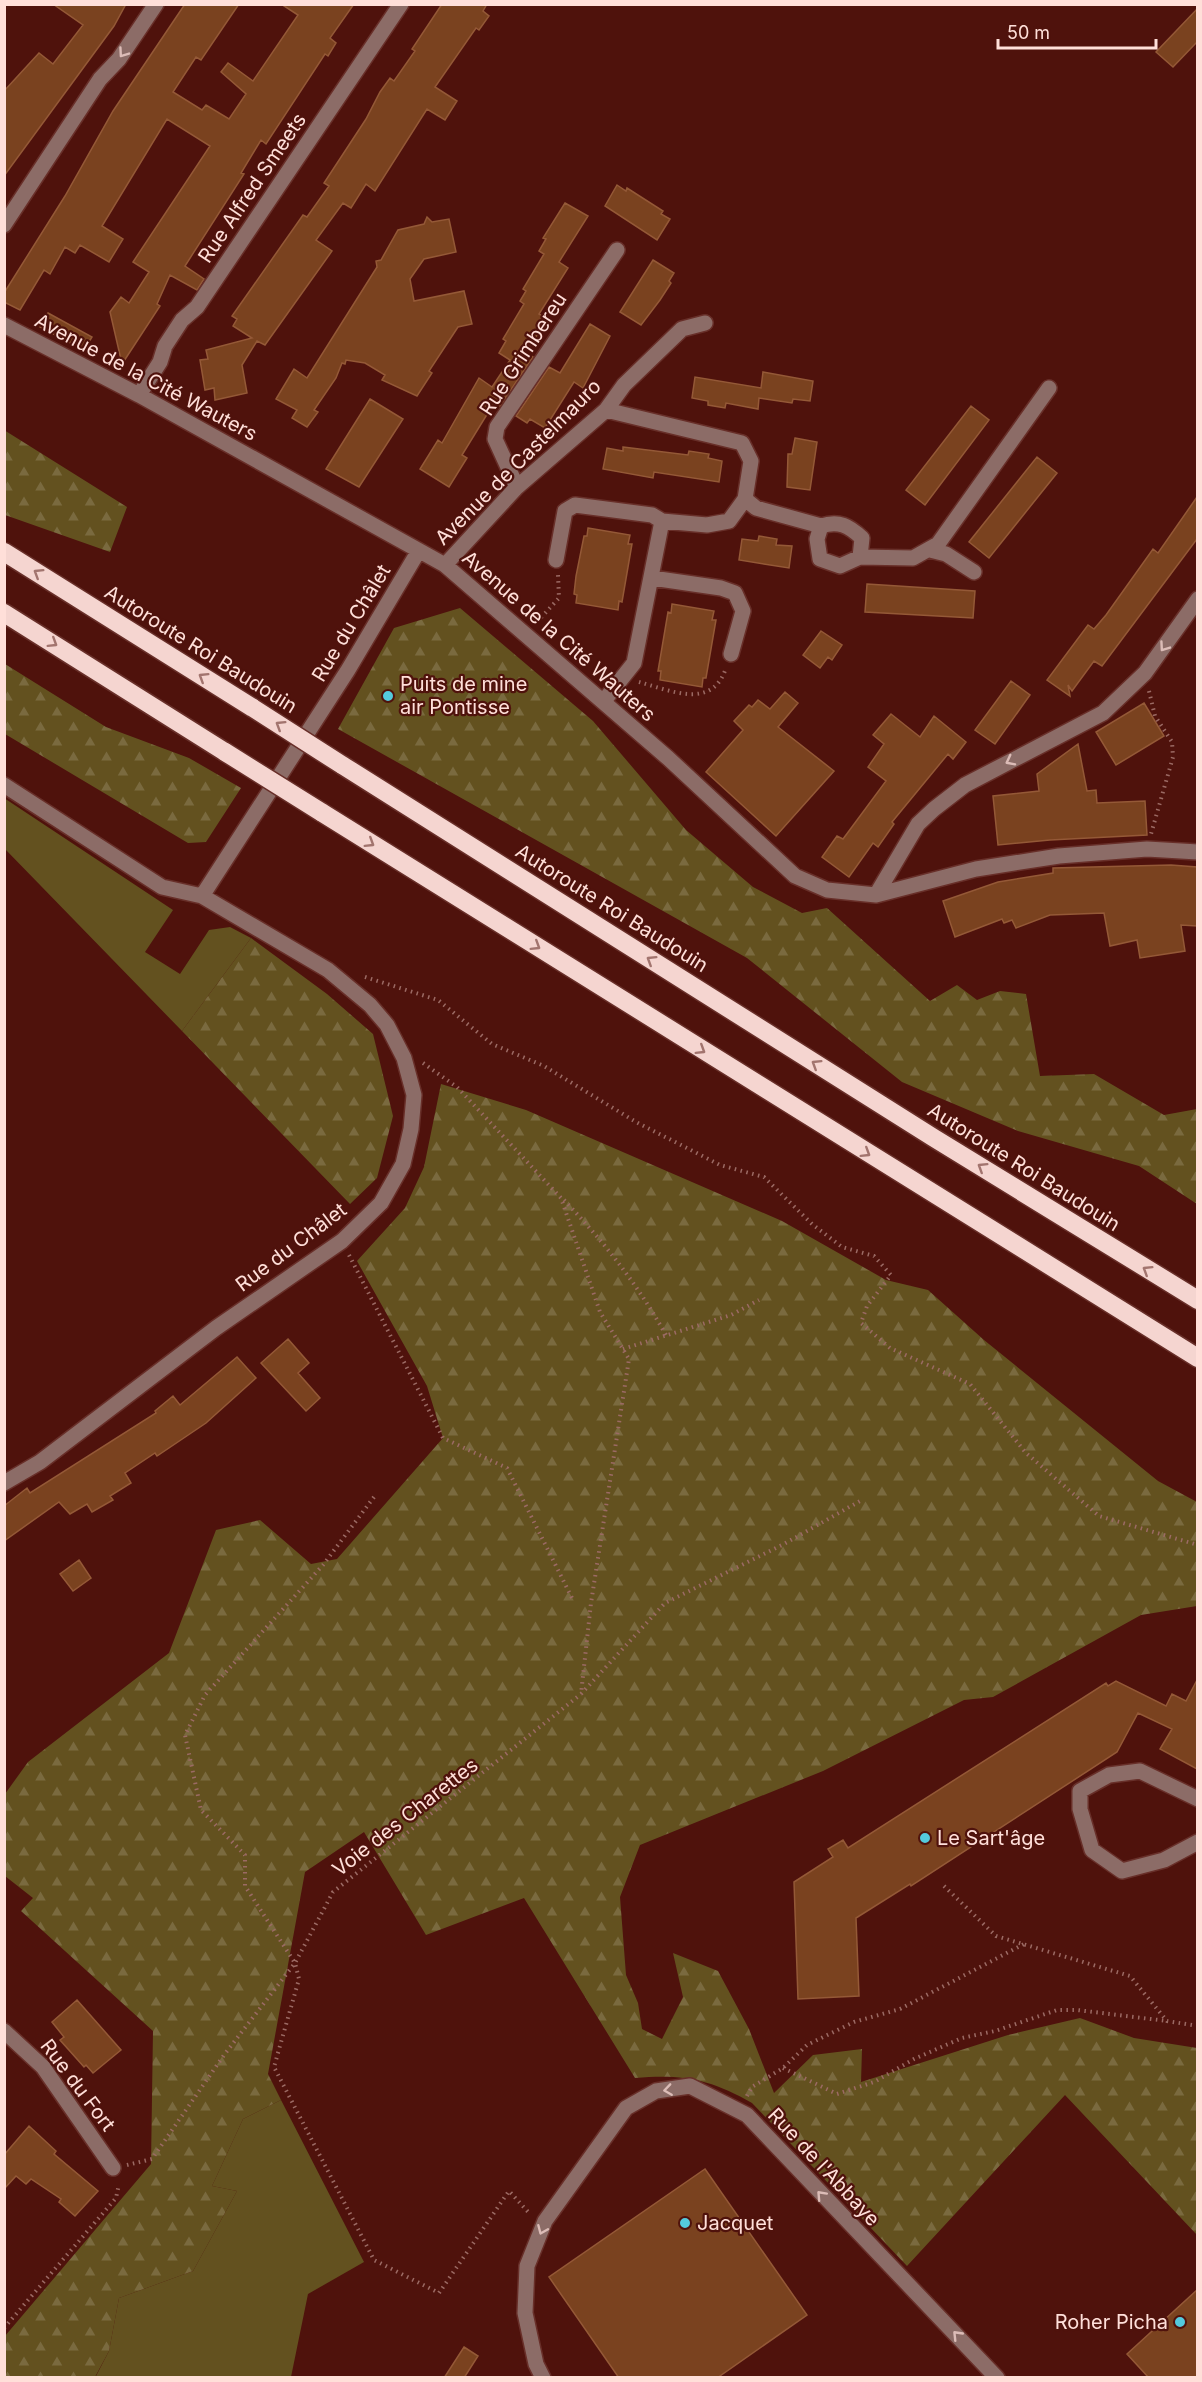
<svg xmlns="http://www.w3.org/2000/svg" width="1202" height="2382" viewBox="0 0 1202 2382" font-family="Inter,sans-serif">
<style>
.grass{fill:#63511f}
.forest{fill:url(#forest-firs)}
.building{fill:#7a421f;stroke:#945937;stroke-width:1.5}
.lines{fill:none;stroke-linecap:round;stroke-linejoin:round}
.minor-casing{stroke:#682f29;stroke-width:18}
.highway-casing{stroke:#682f29;stroke-width:21}
.path{stroke:#9b6a64;stroke-width:4;stroke-dasharray:1.5 4.5;stroke-linecap:butt}
.minor{stroke:#8c6c67;stroke-width:15}
.highway{stroke:#f5d5d0;stroke-width:18}
.highway-bridge-casing{stroke:#682f29;stroke-width:21;stroke-linecap:butt}
.highway-bridge{stroke:#f5d5d0;stroke-width:18}
.oneway{stroke:#dcbcb7}
.oneway2{stroke:#a2746e}
.poi-dot{fill:#54cadd;stroke:#4f120c;stroke-width:2}
.labels{text-anchor:middle;dominant-baseline:central;stroke-width:4.5;stroke-linejoin:round;paint-order:stroke}
.street-label{font-size:20px;fill:#ffdfd9;stroke:#4f120c}
.poi-label{font-size:20px;fill:#ffdfd9;stroke:#4f120c;text-anchor:start}
</style>
<defs>
<pattern id="forest-firs" width="22" height="20" patternUnits="userSpaceOnUse" patternTransform="scale(1.5)"><rect width="22" height="20" fill="#63511f"/><path d="M5 1l3.5 6h-7zM16 11l3.5 6h-7z" fill="#7a6a3f"/></pattern>
</defs>
<rect width="100%" height="100%" fill="#4f120c"/>
<!-- grass -->
<path class="grass" d="M4 798 173 910 145 952 180 974 209 930 230 927 251 938 182 1031 5 849Z
M281 2100 364 2262 308 2294 291 2377 95 2378 109 2351 119 2298 193 2271 237 2191 212 2186 243 2119Z"/>
<!-- forest -->
<path class="forest" d="M4 430 127 507 110 552 5 515Z
M460 608 593 721 686 830 753 887 802 913 827 908 930 1001 957 985 977 1000 1000 991 1026 994 1040 1076 1094 1074 1164 1115 1197 1109V1204L1139 1166 1018 1131 902 1082 747 958 338 729 394 628Z
M5 664 106 727 189 758 241 788 206 842 188 843 5 734Z
M251 938 327 994 373 1034 393 1116 377 1178 350 1204 182 1031Z
M441 1084 526 1110 782 1221 886 1280 928 1290 984 1340 1158 1481 1197 1502V1606L1141 1615 993 1697 964 1700 823 1771 640 1845 620 1897 626 1975 638 2003 642 2029 662 2039 683 1997 673 1953 718 1971 749 2029 774 2093 813 2055 862 2049 861 2082 1008 2035 1080 2018 1134 2038 1197 2048V2235L1065 2095 907 2266 752 2103C710 2079 683 2074 635 2078L524 1898 426 1935 364 1832 305 1872 268 2074 281 2100 243 2119 212 2186 237 2191 193 2271 119 2298 109 2351 95 2377H5V2336L151 2164 153 2031 21 1911 33 1898 5 1876V1794L28 1762 169 1653 216 1530 260 1520 311 1564 337 1559 443 1438 427 1386 357 1261 405 1208 424 1167Z"/>
<!-- building -->
<path class="building" d="M53 4H126L114 26 4 176V91L39 53 53 64 83 25Z
M185 4H239L201 60 196 57 173 92 202 110 206 105 229 119 246 94 221 72 228 63 253 81 298 15 281 4H354L330 38 336 43 328 56 325 54 266 144 261 140 241 173 244 174 185 266 204 279 197 290 170 275 157 304 160 306 122 364 110 312 121 297 129 303 149 272 133 262 210 146 167 119 102 226 123 239 109 262 80 245 75 253 65 247 50 274 44 270 20 310 4 302V293L65 196 113 111Z
M442 4H487L483 11 489 16 479 30 476 28 435 87 457 101 445 120 427 109 375 191 366 184 351 208 343 203 316 240 332 251 265 345 257 341 242 365 247 393 215 400 214 388 205 390 200 360 208 359 206 350 252 338 233 326 237 319 232 316 303 215 307 217 329 186 324 183 366 119 380 92 390 78 394 81 415 51 412 49Z
M1197 9V42L1173 67 1156 52Z
M617 185 626 191 627 188 663 211 661 214 670 219 657 240 605 206Z
M565 203 588 216 559 262 568 268 539 314 547 319 526 353 533 357 500 406 494 403 462 455 467 458 449 487 420 469 438 440 442 443 479 378 492 387 510 360 499 353 506 341 503 339 524 304 520 301 526 291 523 289 544 254 539 251 546 239 543 238Z
M427 217 432 222 449 219 456 252 424 259 410 279 414 301 464 291 472 324 458 327 429 371 432 373 417 396 382 380 385 375 365 363 346 360 345 364 342 363 336 378 314 410 318 412 307 427 292 418 297 410 276 399 294 369 307 378 377 267 376 261 381 260 398 230 424 224Z
M653 260 674 273 669 281 671 283 660 300 641 325 620 312Z
M48 313 92 337 84 350 40 327Z
M590 324 610 336 583 388 574 382 545 428 530 419 527 423 516 416 549 367 560 373Z
M763 372 813 381 810 401 793 399 792 403 759 398 758 409 726 403 725 408 708 405V401L692 398 695 377 761 388Z
M370 399 403 419 359 487 326 469Z
M971 406 989 420 925 505 906 490Z
M795 438 817 442 810 490 787 487 788 454H792Z
M623 447 688 455 689 451 709 454 708 458 722 461 719 482 654 472 653 478 603 469 607 448 623 451Z
M1037 457 1057 473 989 558 969 542Z
M1197 497V539L1102 666 1094 661 1072 691 1068 685 1070 696 1047 680 1088 625 1094 629 1106 615 1153 549 1158 553Z
M588 528 630 535 628 544H632L622 602 619 601 618 610 576 603 577 595 574 594 576 576 584 536H587Z
M759 536 777 539 776 545 792 546 789 568 739 560 742 539 758 541Z
M867 584 975 591 973 618 865 612Z
M672 604 714 611 712 620H716L706 678H703L702 687 660 680 661 671H658L668 612 671 613Z
M821 631 842 645 832 660 828 657 820 668 803 655Z
M1011 681 1030 695 995 744 975 730Z
M785 692 798 703 778 727 834 771 776 836 706 772 743 730 734 721 749 705 752 707 758 700 770 709Z
M1144 703 1164 736 1116 765 1096 732Z
M891 714 920 737 934 716 966 742 953 759 948 754 892 822 894 824 878 847 873 843 849 877 822 857 837 836 843 839 886 781 868 767 884 744 873 735Z
M1078 744 1087 791 1096 790 1097 803 1145 801 1147 835 1050 840 998 845 993 796 1039 791 1037 774Z
M1171 865 1197 867V926L1181 925 1185 951 1140 958 1137 940 1110 946 1104 913 1050 915 1016 928 1012 920 1004 923 1002 919 955 937 943 901 998 882 1053 873V868Z
M288 1339 309 1363 298 1373 320 1398 306 1411 261 1363Z
M237 1357 256 1378 206 1423 157 1456 155 1453 125 1473 131 1483 110 1496 113 1500 92 1512 87 1504 70 1514 59 1502 4 1541V1506L27 1488 30 1493 156 1413 155 1411 173 1396 180 1405Z
M79 1560 91 1578 73 1591 60 1574Z
M1197 1680V1769L1160 1749 1172 1729 1138 1713 1117 1752 911 1886 910 1884 856 1918 859 1996 798 1999 794 1882 833 1857 828 1849 843 1840 848 1848 1106 1683 1108 1686 1116 1681 1166 1706 1172 1694 1186 1701Z
M77 2000 121 2050 93 2073 86 2065 84 2067 60 2040 64 2037 52 2022Z
M29 2126 56 2151 54 2154 98 2191 75 2216 59 2202 61 2199 31 2179 26 2184 16 2176 4 2189V2155Z
M705 2169 807 2315 717 2378H619L549 2277Z
M1197 2290V2378H1149L1127 2354Z
M464 2347 478 2356 464 2378H444Z"/>
<g class="lines">
<defs>
<path id="minor" d="M4 225 100 79 119 59 156 4
M4 325 139 395 445 565 668 758 795 876 827 890 876 895 976 869 1059 856 1147 849 1198 852
M139 395 160 362 165 346 182 320 197 307 401 4
M606 410 742 443 751 461 745 499 756 508 821 526 817 539 820 559 840 566 860 557 862 538C849 526 839 520 821 526
M517 487 495 439 497 427 617 250
M930 550 946 554 974 572
M860 557 913 558 938 544 1049 388
M556 560 565 511 575 505 652 515 662 521
M445 565 517 487 606 410 624 385 682 329 705 323
M652 578 721 588 735 593 743 611 731 654
M603 702 634 663 662 521 707 525 729 521 745 499
M4 785 162 887 202 896
M876 895 918 824 934 809 965 785 1103 713 1145 673 1198 599
M4 1483 40 1462 216 1328 342 1241 381 1203 403 1164 411 1129 414 1095 404 1058 387 1025 370 1005 328 970 202 896 348 670 418 552
M1198 1799 1140 1771 1109 1775 1080 1791V1809L1092 1850 1122 1871 1164 1860 1198 1842
M4 2031 43 2067 113 2168
M543 2378 536 2364 525 2313 527 2266 545 2221 626 2108 656 2091 690 2086 747 2115 997 2378"/>
<path id="highway" d="M4 552 253 708
M4 613 225 752
M342 765 934 1138 1198 1300
M321 812 1198 1358"/>
</defs>
<!-- minor casing -->
<use href="#minor" class="minor-casing"/>
<!-- highway casing -->
<use href="#highway" class="highway-casing"/>
<!-- path -->
<path class="path" d="M537 622 559 598 558 575
M639 682C672 691 712 710 726 668
M1149 691 1155 716 1172 742 1173 757 1151 834
M365 977 438 1000 492 1044 544 1066 636 1122 720 1165 764 1177 812 1224 842 1247 874 1256 891 1275 867 1306 861 1323 890 1348 970 1384 1026 1453 1099 1516 1198 1545
M423 1063 457 1087 561 1198 600 1312 629 1359 591 1603 581 1694 665 1603 784 1544 860 1501
M564 1200C604 1242 639 1286 667 1337
M349 1255 443 1438 507 1468 573 1600
M623 1349 731 1315 759 1300
M374 1497 323 1565 205 1695 185 1735 201 1810 245 1855V1886L295 1963 299 1979 274 2067 374 2260 439 2293 509 2191 530 2214
M944 1886 996 1936 1130 1976 1167 2021 1198 2026
M783 2068 837 2094 874 2082 914 2059 962 2038 995 2031 1057 2010H1077L1167 2021
M747 2096 752 2087 783 2068 807 2045 854 2022 900 2009 1024 1944
M127 2165 152 2159 224 2055 295 1963 333 1892 581 1694
M4 2328 116 2198 119 2184"/>
<!-- minor -->
<use href="#minor" class="minor"/>
<!-- highway -->
<use href="#highway" class="highway"/>
<defs>
<path id="highway-bridge" d="M253 708 342 765
M225 752 321 812"/>
</defs>
<!-- highway-bridge casing -->
<use href="#highway-bridge" class="highway-bridge-casing"/>
<!-- highway-bridge -->
<use href="#highway-bridge" class="highway-bridge"/>
</g>
<!-- one-way arrows -->
<defs><path id="oneway-chevron" d="M-2-3.5L2.5 0L-2 3.5" fill="none" stroke-width="1.6" stroke-linecap="round" stroke-linejoin="round" transform="scale(1.5)"/></defs>
<g class="oneway">
<use href="#oneway-chevron" transform="translate(123 53) rotate(125)"/>
<use href="#oneway-chevron" transform="translate(1164 647) rotate(125)"/>
<use href="#oneway-chevron" transform="translate(1010 761) rotate(153)"/>
<use href="#oneway-chevron" transform="translate(668 2090) rotate(172)"/>
<use href="#oneway-chevron" transform="translate(821 2195) rotate(-133)"/>
<use href="#oneway-chevron" transform="translate(542 2230) rotate(113)"/>
<use href="#oneway-chevron" transform="translate(957 2335) rotate(-134)"/>
</g>
<g class="oneway2">
<use href="#oneway-chevron" transform="translate(38 573) rotate(-148)"/>
<use href="#oneway-chevron" transform="translate(53 643) rotate(32)"/>
<use href="#oneway-chevron" transform="translate(203 677) rotate(-148)"/>
<use href="#oneway-chevron" transform="translate(280 725) rotate(-148)"/>
<use href="#oneway-chevron" transform="translate(370 843) rotate(32)"/>
<use href="#oneway-chevron" transform="translate(536 946) rotate(32)"/>
<use href="#oneway-chevron" transform="translate(651 960) rotate(-148)"/>
<use href="#oneway-chevron" transform="translate(701 1050) rotate(32)"/>
<use href="#oneway-chevron" transform="translate(816 1064) rotate(-148)"/>
<use href="#oneway-chevron" transform="translate(866 1153) rotate(32)"/>
<use href="#oneway-chevron" transform="translate(982 1167) rotate(-148)"/>
<use href="#oneway-chevron" transform="translate(1147 1270) rotate(-148)"/>
</g>
<!-- markers -->
<g class="poi-dot">
<circle cx="388" cy="696" r="6"/>
<circle cx="925" cy="1838" r="6"/>
<circle cx="685" cy="2223" r="6"/>
<circle cx="1180" cy="2322" r="6"/>
</g>
<g class="labels">
<!-- street labels -->
<g class="street-label">
<text transform="translate(252 188) rotate(-56)">Rue Alfred Smeets</text>
<text transform="translate(523 354) rotate(-57)">Rue Grimbereu</text>
<text transform="translate(146 377) rotate(28)">Avenue de la Cité Wauters</text>
<text transform="translate(518 462) rotate(-45)">Avenue de Castelmauro</text>
<text transform="translate(351 623) rotate(-59)">Rue du Châlet</text>
<text transform="translate(559 636) rotate(41)">Avenue de la Cité Wauters</text>
<text transform="translate(201 649) rotate(32)">Autoroute Roi Baudouin</text>
<text transform="translate(612 908) rotate(32)">Autoroute Roi Baudouin</text>
<text transform="translate(1024 1167) rotate(32)">Autoroute Roi Baudouin</text>
<text transform="translate(291 1247) rotate(-37)">Rue du Châlet</text>
<text transform="translate(405 1817) rotate(-38)">Voie des Charettes</text>
<text transform="translate(78 2085) rotate(53)">Rue du Fort</text>
<text transform="translate(824 2167) rotate(47)">Rue de l'Abbaye</text>
</g>
<!-- poi labels -->
<g class="poi-label">
<text x="400" y="684">Puits de mine<tspan x="400" dy="23">air Pontisse</tspan></text>
<text x="937" y="1838">Le Sart'âge</text>
<text x="697" y="2223">Jacquet</text>
<text x="1168" y="2322" text-anchor="end">Roher Picha</text>
</g>
</g>
<!-- border -->
<rect width="1202" height="2382" fill="none" stroke="#ffdfd9" stroke-width="12"/>
<!-- scale -->
<path d="M998 39v9h158v-9" fill="none" stroke="#ffdfd9" stroke-width="3"/>
<text x="1007" y="39" font-size="18" fill="#ffdfd9" stroke="#4f120c" stroke-width="4.5" paint-order="stroke">50 m</text>
</svg>
